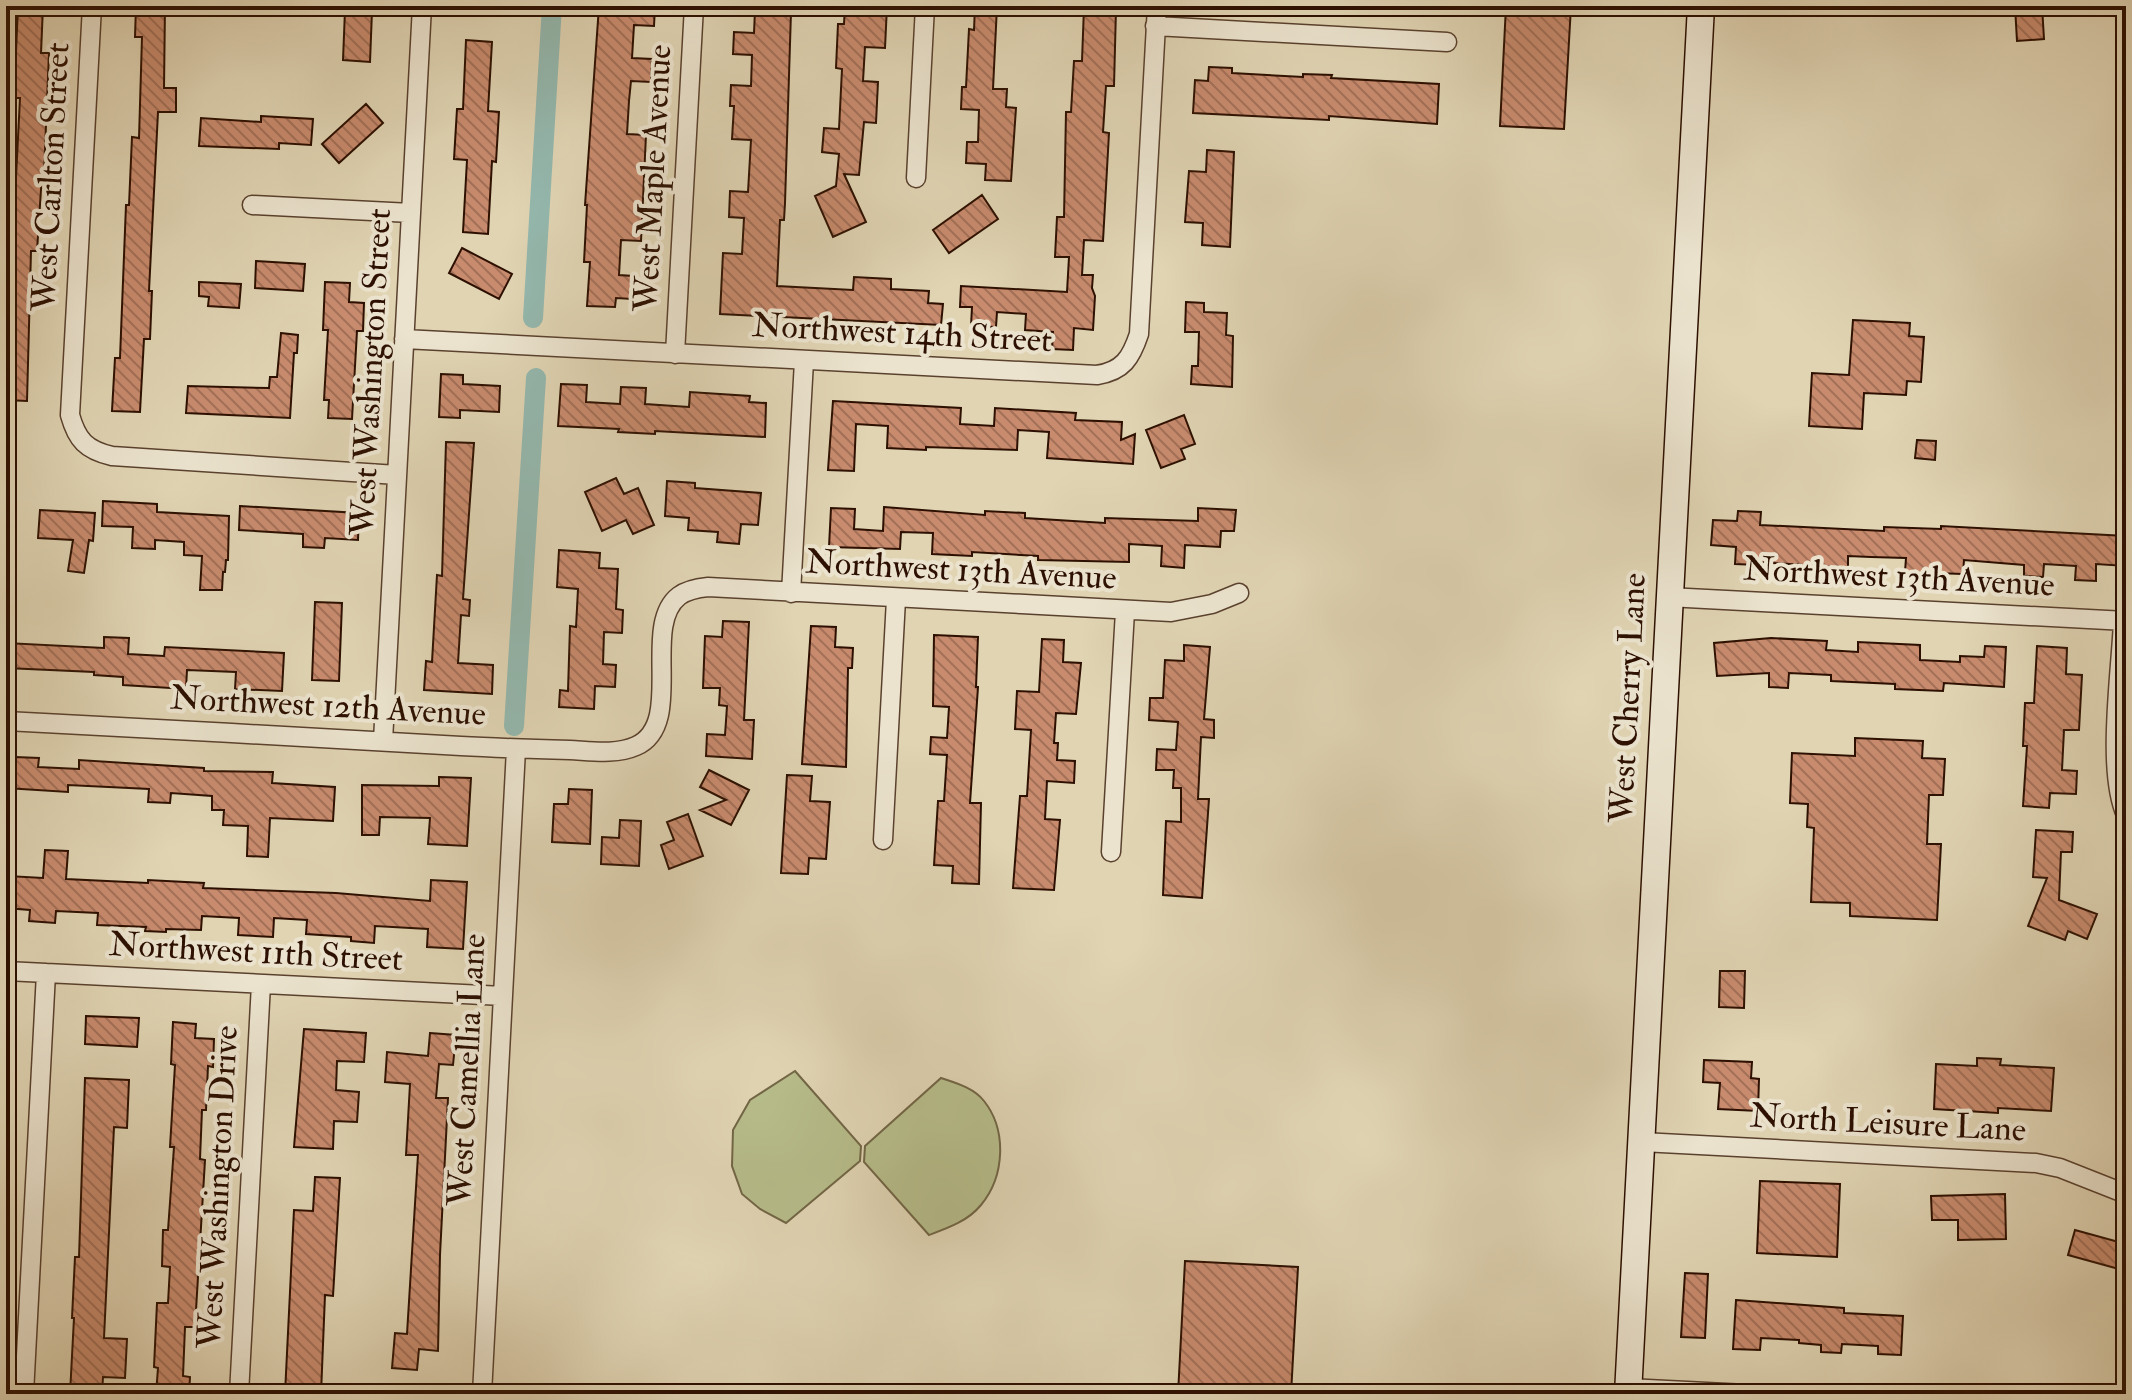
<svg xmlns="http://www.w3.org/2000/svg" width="2132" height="1400" viewBox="0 0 2132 1400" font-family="'IM FELL Double Pica',serif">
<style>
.grass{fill:#b6bc8a;stroke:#726646;stroke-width:2}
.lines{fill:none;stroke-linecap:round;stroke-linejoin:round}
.canal{stroke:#94b8ae;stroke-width:20}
.building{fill:url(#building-back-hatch);stroke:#2d1001;stroke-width:2}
.minor-casing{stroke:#5a412e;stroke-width:21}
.secondary-casing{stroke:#2d1001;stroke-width:29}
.minor{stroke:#ebe3ce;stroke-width:18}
.secondary{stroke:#ebe3ce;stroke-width:26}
.labels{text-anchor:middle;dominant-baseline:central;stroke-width:8;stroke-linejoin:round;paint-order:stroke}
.street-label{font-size:34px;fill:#2d1001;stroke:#ebe3ce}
</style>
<defs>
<pattern id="building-back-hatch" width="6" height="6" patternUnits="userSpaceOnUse" patternTransform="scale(2)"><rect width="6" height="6" fill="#c88b6e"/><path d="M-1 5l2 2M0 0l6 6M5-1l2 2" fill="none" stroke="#a37058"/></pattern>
</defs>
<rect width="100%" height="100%" fill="#e0d4b3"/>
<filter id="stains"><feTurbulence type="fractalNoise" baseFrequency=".0025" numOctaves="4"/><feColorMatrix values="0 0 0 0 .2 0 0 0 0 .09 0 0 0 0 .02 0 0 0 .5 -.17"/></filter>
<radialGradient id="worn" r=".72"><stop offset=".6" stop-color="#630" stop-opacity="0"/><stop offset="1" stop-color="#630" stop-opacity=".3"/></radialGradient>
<!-- grass -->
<path class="grass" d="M795 1071 861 1146 860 1161 786 1223 760 1209 742 1194 732 1166 733 1130 750 1100Z
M941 1078C956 1083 974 1088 984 1101 1007 1130 1005 1176 981 1205 968 1221 948 1228 929 1235L864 1162 865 1146Z"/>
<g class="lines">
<!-- canal -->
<path class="canal" d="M533 318 552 6
M514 726 536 378"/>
</g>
<!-- building -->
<path class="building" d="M18 6H43L41 53H49L44 174H42L37 251H31L27 401 6 400V277L11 222H6V197H15L20 98H8L11 51 16 52Z
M136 6H165L164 88H176V112H158L149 291H152L150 339H144L140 412 112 411 115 358H120L126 205H129L132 137 139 138 142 37H135Z
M599 6H655L654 26 634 25 632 58 652 59 651 82 631 81 629 101 627 134 646 135 641 241 621 240 619 275 633 276 632 299 616 298 615 307 587 306 590 262H584L587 205H585Z
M845 6H887L885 48 865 47 863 81 878 82 876 123 864 122 859 175 844 174 866 222 833 237 815 196 836 186 839 154 822 152 824 128 839 129 842 69 836 68 838 24H844Z
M975 6H997L993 89H1007L1006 107 1016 108 1011 181 985 180 986 164 966 163 967 142H978L979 110 961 109 962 87H966L969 29 974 30Z
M1506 6H1571L1564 129 1500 126Z
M2015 6H2042L2044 39 2017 41Z
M1084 7 1116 9 1114 86H1106L1103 132 1109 133 1103 241 1084 240 1082 275H1093L1092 288 1095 296 1093 330 1074 328 1073 350 1052 349 1053 332 1025 330 1026 314 997 312 996 327 971 326 972 307H960L961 286 1067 292 1069 257H1055L1057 217H1064L1066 112H1071L1074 61H1082Z
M345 10 372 11 370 62 343 60Z
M755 10 791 12 785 203 784 220H780L777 286 853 290 854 277 891 279V289L929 291 928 303 943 304 941 325 720 314 723 253 742 254 744 218 729 217 730 191 748 192 751 140 732 139 734 106H730L731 85 751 86 752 55 733 54 734 32 754 33Z
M466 40 492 42 488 111 499 112 496 162 492 161 488 234 463 232 467 160 454 159 457 109H463Z
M1209 67 1232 68V73L1303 77V74L1332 75 1331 78 1439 84 1437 124 1329 116V120L1193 113 1195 80 1208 81Z
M366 104 383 123 339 163 322 144Z
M261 116 313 119 311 145 279 143V149L199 146 201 118 261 122Z
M1207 150 1234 152 1230 247 1202 245 1203 223 1185 222 1189 171 1206 172Z
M982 195 998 219 949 253 933 230Z
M462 248 512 274 499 299 449 273Z
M256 261 305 264 303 291 255 288Z
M199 282 241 284 239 308 208 306 209 297 199 296Z
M325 282 350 283 349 302 364 303 363 331H357L352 419 328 418 329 400H324L328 330H323Z
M1186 302 1204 303V312L1227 313 1226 335 1233 336 1232 387 1191 384 1192 366H1198L1199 332H1185Z
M1853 320 1910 323 1909 336 1924 337 1921 382 1907 381 1906 395 1864 393 1862 429 1809 426 1812 373 1849 375Z
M281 333 298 335 297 353H294L290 418 186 413 188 386 269 388 270 377H277Z
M441 374 463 375V384L500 386 499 412 460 410V418L439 417Z
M561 384 587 385 586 402 620 404 621 387 646 388 645 404 689 407 690 392 750 396 749 402 766 403 765 437 655 431V434L618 432 619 429 558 426Z
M833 401 961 408 960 424 994 426 995 408 1076 413 1075 420 1122 422 1121 440 1135 434 1133 464 1047 458 1049 432 1018 430 1017 450 926 447V450L887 448 888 426 856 424 854 471 828 470Z
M1184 415 1195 444 1181 449 1185 459 1161 468 1146 430Z
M1917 440 1936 441 1935 460 1915 458Z
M446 442 474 443 463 599 470 600 469 616 461 615 458 663 493 665 492 694 424 690 426 661 432 662 437 575 442 576Z
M616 478 624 494 638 488 654 525 633 534 626 520 602 531 585 492Z
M667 481 695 483V488L761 493 758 525 741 524 739 544 717 542 718 532 688 530 689 518 665 516Z
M103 501 157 504V512L229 516 228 560H226L225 572H223L222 590H200L202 556 184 555V542L155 540V549L132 548 133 527 102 526Z
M240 506 359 513 358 540 325 538 324 548 303 547V534L239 530Z
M884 507 985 515V511L1025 513V518L1105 523V518L1198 521V508L1236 510 1234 531H1221L1220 547 1185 545 1184 568 1161 566 1162 546 1129 544V562L1038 560V556L972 552V556L932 554 933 533 901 532 900 549 829 547 831 508 855 509 854 529 883 531Z
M40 510 95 513 93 541 89 540 84 573 68 571 73 540 38 538Z
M1738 511 1761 512 1760 525 1884 531V527L1941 529V526L2126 536V566L2096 564V581L2075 580 2076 566 2044 564 2043 577 2024 576V565L1964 560 1963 574 1905 572 1906 558 1871 557 1848 556V568L1758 562V565L1735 564 1736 547 1711 545 1713 520 1737 521Z
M559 550 600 553 599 568 618 569 616 609 623 610 622 633 604 632 603 664 616 665 615 687 595 686 594 709 559 707 560 690 568 691 570 626 576 627 578 589 557 587Z
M315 602 342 603 339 681 312 680Z
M723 621 749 622 744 720H754L752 759 706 756 707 734 725 735 727 706 719 705 720 688H703L705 636 722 637Z
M811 626 836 627 835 647 853 648 852 668H848L846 767 802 764Z
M934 635 978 637 976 687H978L970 803H981L979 884 952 883 953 866 934 865 938 801H944L947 755 930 754 931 737 947 738 949 707 933 706Z
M104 637 129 638 128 654 164 656 165 647 284 653 282 691 235 689 236 672 187 670 186 689 123 685V677L94 675V672L6 668V643L104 648Z
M1771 638 1827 641 1826 650 1858 652V642L1920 645V660L1960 662V656L1984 657 1985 646 2006 647 2004 687 1944 683 1943 691 1895 689V684L1831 681V675L1789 673 1788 688 1769 687V673L1717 676 1714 643Z
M1042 639 1064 640 1063 662 1081 663 1076 714 1056 713 1054 743H1058L1057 760 1075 761 1074 783 1047 781 1045 819 1060 820 1054 890 1013 888 1020 796H1027L1031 730 1015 729 1017 691 1039 692Z
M1184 645 1210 647 1204 719 1214 720V738L1201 737 1198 799H1209L1202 898 1163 895 1166 821 1181 822V788H1173L1174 770H1156L1157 749 1176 750 1178 722 1149 720 1150 698H1163L1165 660 1184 661Z
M2037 646 2067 648 2066 674 2082 675 2079 730H2064L2062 770 2077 771 2076 794 2050 793 2049 808 2023 806 2027 746H2023L2025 703H2034Z
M1855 738 1923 741 1922 758 1945 759 1943 795H1929L1927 844H1941L1937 920 1850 916V903L1811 902 1814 828 1807 827 1808 804 1790 803 1792 753 1855 756Z
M15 757 39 758 38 767 79 769V760L204 768V771L273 772 272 783 335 787 333 821 270 818 268 857 247 856 248 826 223 825 224 810H212V796L171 793 170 803 148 802 149 789 68 785V792L6 788V764L15 765Z
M709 770 749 790 731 825 700 810 726 800 700 787Z
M787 775 812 776 810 801 830 802 826 859 809 858 808 874 781 873Z
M439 777 471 778 467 846 428 844 430 818 380 817 379 835H362V785L439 786Z
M569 789 592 790 590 844 552 842 554 804H568Z
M688 814 703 856 669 869 661 845 674 840 667 822Z
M620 820 641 821 639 866 601 864 602 837 619 838Z
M2036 830 2073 832 2072 852H2061L2059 900 2097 914 2087 939 2068 931 2065 940 2028 926 2047 878 2033 877Z
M45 850 68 851 66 879 148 883V880L204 883 203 888 336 893 430 901 431 880 467 882 463 949 427 947 428 929 375 926 374 943 351 941V937L306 934 307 920 274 918 273 937 238 935 239 918 202 916 201 930 166 929V932L145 931 146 927 97 925 98 913 56 911 55 923 29 921 30 910 6 908 8 876 43 878Z
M1720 971H1745L1744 1008 1719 1007Z
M86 1016 139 1018 137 1047 85 1044Z
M173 1022 196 1024 195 1038 214 1039 213 1067 208 1066 206 1110H202L200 1159 205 1160 195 1327H185L183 1376 190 1377 189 1394H156L158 1368 154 1367 157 1303H168L170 1267 162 1266 163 1230H168L174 1147H170L175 1065 171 1064Z
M304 1029 366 1033 364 1062 337 1061 336 1090 359 1092 357 1122 334 1121 333 1149 294 1147Z
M430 1033 456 1035 453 1065 439 1064 436 1098H448L440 1255 438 1351 419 1349 417 1370 392 1368 395 1333 407 1334 418 1155H406L410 1084 385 1082 387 1052 428 1056Z
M1977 1058 2001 1059 2000 1065 2054 1068 2051 1111 1998 1108V1113L1934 1109 1936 1064 1977 1066Z
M1704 1060 1752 1062 1751 1078 1759 1079 1758 1111 1718 1109 1720 1083 1703 1082Z
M85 1078 129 1080 127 1128 114 1127 104 1338 127 1339 125 1378 103 1377 102 1394H70L74 1318H72L75 1257H79Z
M315 1177 340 1178 333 1296 325 1295 321 1394H285L294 1210 313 1211Z
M1760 1181 1840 1184 1837 1257 1757 1253Z
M2005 1194 2006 1239 1958 1240V1220H1932L1931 1196Z
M2075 1230 2126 1244V1271L2068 1255Z
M1185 1261 1298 1267 1291 1394H1178Z
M1685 1273 1708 1274 1705 1338 1681 1337Z
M1736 1300 1844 1308V1313L1903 1316 1901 1355 1878 1354V1346L1842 1344 1841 1353 1821 1352V1345L1799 1343V1340L1761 1338 1760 1350 1733 1349Z"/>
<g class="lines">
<defs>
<path id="minor" d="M92 6 70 415C77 440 86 450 112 456L397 475
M1155 26 1447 42
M916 178 925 6
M252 205 411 213
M404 339 1097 375C1123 371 1131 358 1139 334L1157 6
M675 354 694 6
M791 593 804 361
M1668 597 2126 621
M2123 621C2121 672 2106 770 2126 815
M6 721C158 729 309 737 461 746 497 748 533 749 570 750 591 751 616 755 636 746 686 724 640 626 679 596 687 590 698 588 708 587L1171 612 1212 604 1239 593
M383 741 422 6
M883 840 896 599
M1111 852 1125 611
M6 971 503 996
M1642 1142 2036 1163 2060 1168 2126 1194
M1628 1388 1746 1394
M24 1394 46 973
M239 1394 261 984
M482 1394 516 749"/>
<path id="secondary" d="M1628 1394 1701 6"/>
</defs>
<!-- minor casing -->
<use href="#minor" class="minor-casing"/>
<!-- secondary casing -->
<use href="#secondary" class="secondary-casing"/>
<!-- minor -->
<use href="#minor" class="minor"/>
<!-- secondary -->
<use href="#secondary" class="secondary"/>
</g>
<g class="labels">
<!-- street labels -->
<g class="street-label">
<text transform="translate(51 177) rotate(-87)">West Carlton Street</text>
<text transform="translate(653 178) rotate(-87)">West Maple Avenue</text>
<text transform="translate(902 333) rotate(3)">Northwest 14th Street</text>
<text transform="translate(371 372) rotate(-87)">West Washington Street</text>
<text transform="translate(961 570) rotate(3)">Northwest 13th Avenue</text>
<text transform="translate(1899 577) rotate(3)">Northwest 13th Avenue</text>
<text transform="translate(1628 698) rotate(-87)">West Cherry Lane</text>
<text transform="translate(328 706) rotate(3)">Northwest 12th Avenue</text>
<text transform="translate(256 952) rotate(3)">Northwest 11th Street</text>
<text transform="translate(467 1070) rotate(-87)">West Camellia Lane</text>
<text transform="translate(1888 1123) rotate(3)">North Leisure Lane</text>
<text transform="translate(218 1187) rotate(-87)">West Washington Drive</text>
</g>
</g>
<!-- margin -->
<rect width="2132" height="1400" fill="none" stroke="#e0d4b3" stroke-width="32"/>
<rect x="8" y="8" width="2116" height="1384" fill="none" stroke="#2d1001" stroke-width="4"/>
<rect x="16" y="16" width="2100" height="1368" fill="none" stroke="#2d1001" stroke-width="2"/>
<rect width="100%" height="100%" filter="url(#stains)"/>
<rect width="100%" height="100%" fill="url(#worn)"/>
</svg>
